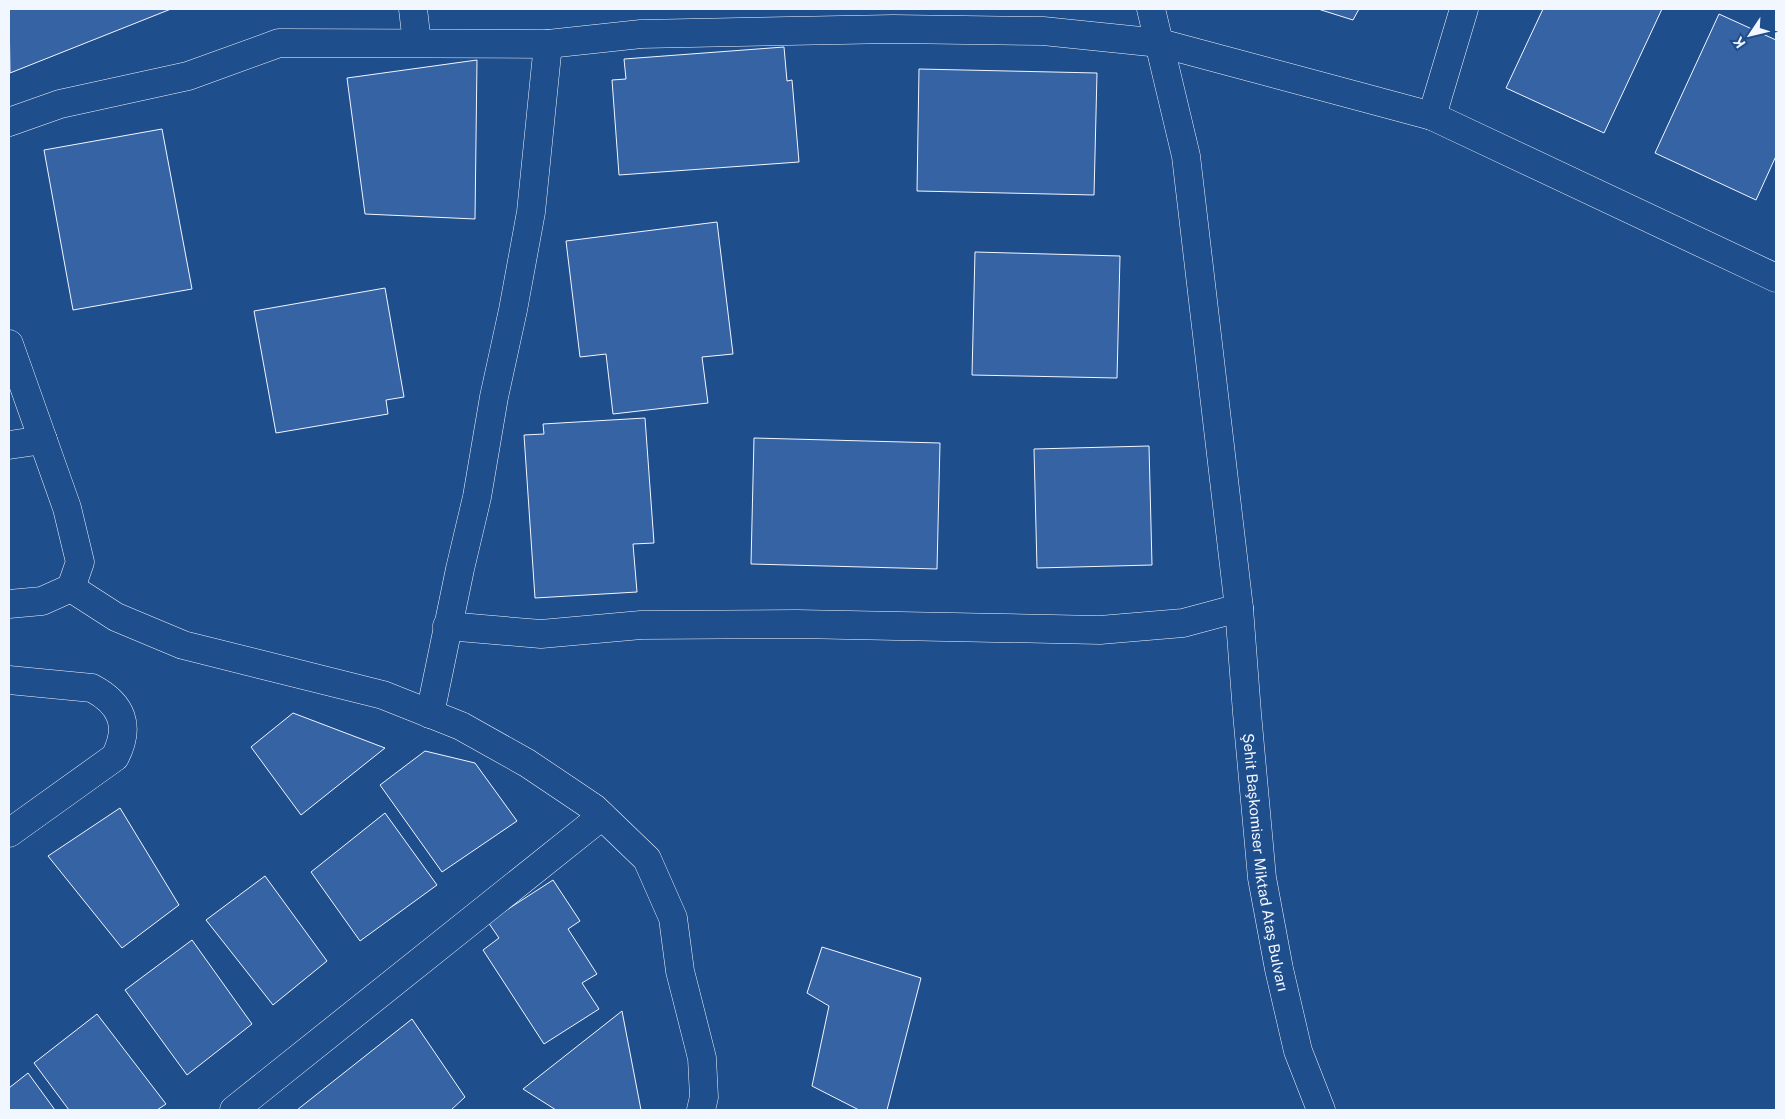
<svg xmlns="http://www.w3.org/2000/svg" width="1785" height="1119" viewBox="0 0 1785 1119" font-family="'Public Sans',sans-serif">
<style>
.building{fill:#3563a3;stroke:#f2f6ff}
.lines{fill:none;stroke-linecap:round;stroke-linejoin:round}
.minor-casing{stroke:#f2f6ff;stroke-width:29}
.minor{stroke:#1f4e8c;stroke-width:28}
.labels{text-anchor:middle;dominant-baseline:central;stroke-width:4;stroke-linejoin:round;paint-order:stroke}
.street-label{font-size:15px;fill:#f2f6ff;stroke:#1f4e8c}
</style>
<rect width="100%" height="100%" fill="#1f4e8c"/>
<!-- building -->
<path class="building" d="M9 9H171L10 73Z
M1318 9H1359L1353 20Z
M1543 9H1662L1604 133 1506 88Z
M1719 14 1776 40V156L1756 200 1655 153Z
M784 47 787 81 792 80 799 162 619 175 612 80 626 79 624 59Z
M477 60 475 219 365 214 347 78Z
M919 69 1097 73 1094 195 917 191Z
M162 129 192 289 73 310 44 150Z
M717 222 733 354 702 357 708 403 613 414 606 354 580 357 566 241Z
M975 252 1120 256 1117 378 972 375Z
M385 288 404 397 386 400 388 414 276 433 254 311Z
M645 418 654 543 633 544 637 592 535 598 524 435 544 434 543 424Z
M754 438 940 443 937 569 751 564Z
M1149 446 1152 565 1037 568 1034 449Z
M293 713 385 748 301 815 251 747Z
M425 751 475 763 517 821 442 872 380 785Z
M120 808 179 905 122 948 48 856Z
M385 813 437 885 360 941 311 872Z
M265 876 327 961 273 1005 206 920Z
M553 880 580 921 568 929 597 974 582 983 599 1009 544 1044 483 950 499 938 488 922Z
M192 940 252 1024 187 1075 125 990Z
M822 947 921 978 887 1110H859L812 1086 829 1006 807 993Z
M622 1011 641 1110H556L523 1089Z
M97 1014 166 1104 157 1110H69L34 1063Z
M412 1019 465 1097 451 1110H297Z
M28 1073 55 1110H9V1088Z"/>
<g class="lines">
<defs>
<g id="minor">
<path d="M413 9 417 43"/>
<path id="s1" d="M1151 9 1186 156 1239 608 1247 713 1262 878 1279 969 1298 1051 1321 1110"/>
<path d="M1432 116 1464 9"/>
<path d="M9 122 60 104 188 76 279 43 548 44 641 34 893 29 1043 31 1160 43 1432 116 1776 278"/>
<path d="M9 344 67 508 80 562 71 588 42 601 9 604"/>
<path d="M9 445 43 440"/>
<path d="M71 588 116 617 183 645 383 695 461 726 527 763 594 808 647 859 673 918 680 971 702 1058 704 1097 701 1110"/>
<path d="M447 626 541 634 641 625 797 624 1100 630 1183 623 1239 608"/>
<path d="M9 680 92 688C122 704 131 726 115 757L9 833"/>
<path d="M430 714 460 569 477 497 494 397 513 310 531 212 548 44"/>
<path d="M234 1110 602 816"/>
</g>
</defs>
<!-- minor casing -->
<use href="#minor" class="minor-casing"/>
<!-- minor -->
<use href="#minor" class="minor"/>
</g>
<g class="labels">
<!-- street labels -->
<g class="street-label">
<text stroke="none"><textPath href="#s1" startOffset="862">Şehit Başkomiser Miktad Ataş Bulvarı</textPath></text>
</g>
</g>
<!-- border -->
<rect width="1785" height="1119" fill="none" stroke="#f2f6ff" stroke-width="20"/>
<!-- north arrow -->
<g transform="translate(1750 35) rotate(235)" stroke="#1f4e8c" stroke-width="4" paint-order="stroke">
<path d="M0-4L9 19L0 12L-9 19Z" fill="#f2f6ff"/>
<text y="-8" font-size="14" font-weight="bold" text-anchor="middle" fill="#f2f6ff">K</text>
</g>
</svg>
